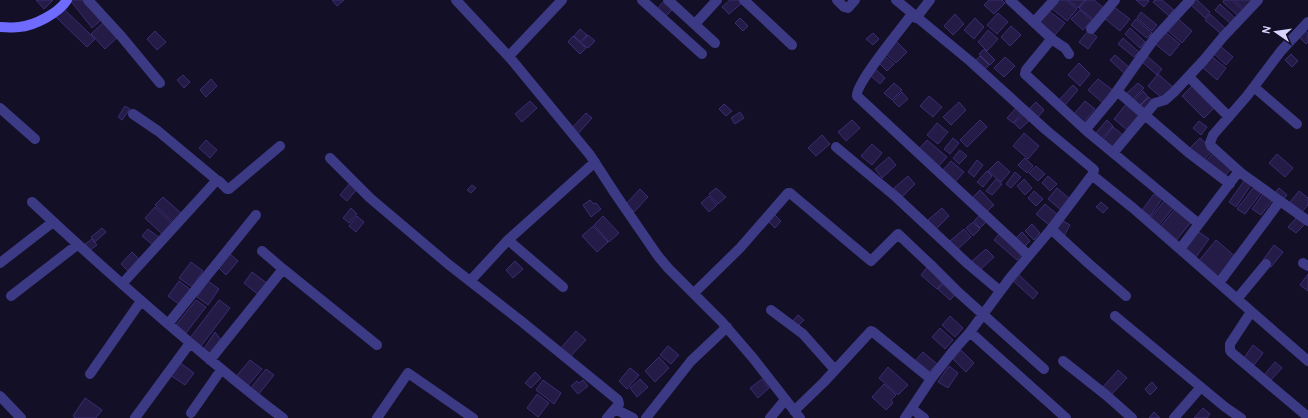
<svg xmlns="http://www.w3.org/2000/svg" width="1308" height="418" viewBox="0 0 1308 418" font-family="Overpass,sans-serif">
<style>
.building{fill:#241b47;stroke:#3b2d73}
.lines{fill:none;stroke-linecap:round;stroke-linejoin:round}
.street{stroke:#3d3a85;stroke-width:10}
.secondary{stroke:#6f6bff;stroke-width:10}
</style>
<rect width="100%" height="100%" fill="#130f26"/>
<!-- building -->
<path class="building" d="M36 0H53L44 9Z
M70 0H84L101 20 92 28Z
M332 0H344L337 6Z
M665 0 674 8 664 18 656 10Z
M730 0H739L742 3 729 14 722 7Z
M989 0H1002L1005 3 994 14 984 5Z
M1058 0H1066L1077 9 1067 21 1051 8Z
M1068 0H1085L1078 8Z
M1086 0H1094L1105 9 1095 21 1079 8Z
M1136 0H1147L1149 1 1144 7Z
M1155 0H1162L1174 10 1169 16 1153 2Z
M1194 0H1197L1210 12 1205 18 1190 4Z
M1224 0H1232L1243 10 1238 16 1223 2Z
M1234 0H1252L1244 9Z
M1220 4 1235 18 1230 23 1215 10Z
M1114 7 1130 19 1120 31 1104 18Z
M64 9 95 39 87 47 56 17Z
M1080 10 1092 20 1083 30 1071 19Z
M1049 11 1065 23 1055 35 1039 22Z
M1141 12 1157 25 1152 31 1137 18Z
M998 13 1008 22 997 34 987 25Z
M955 14 964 24 953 35 944 26Z
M1210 14 1225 28 1220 33 1205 20Z
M740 18 748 26 743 31 735 23Z
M975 18 984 27 974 39 964 30Z
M1177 18 1192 31 1182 43 1167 30Z
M1136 19 1152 33 1147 38 1131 25Z
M106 20 120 35 105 49 91 34Z
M1011 26 1021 35 1010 46 1001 37Z
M1130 28 1145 42 1140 48 1125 34Z
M580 29 587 35 580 42 574 36Z
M1303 29 1308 33V42L1306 44 1297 35Z
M988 30 998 39 987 51 978 42Z
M1089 30 1097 37 1088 49 1079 42Z
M155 31 166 42 157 50 147 39Z
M1164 31 1180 44 1170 56 1154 43Z
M873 33 879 39 873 45 866 39Z
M588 35 595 41 588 48 581 43Z
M573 36 586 48 580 54 568 42Z
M1123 38 1139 52 1134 57 1118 44Z
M896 41 907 52 896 63 885 53Z
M1219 45 1233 57 1226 65 1212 52Z
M984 49 995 60 990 65 979 54Z
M1291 54 1298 61 1292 67 1285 60Z
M1115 55 1130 68 1125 74 1110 60Z
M1146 55 1162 69 1157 75 1141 61Z
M885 56 894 64 887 71 879 63Z
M980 56 989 65 982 72 973 63Z
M1211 56 1226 68 1217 80 1202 67Z
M1005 57 1015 66 1004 77 994 68Z
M1079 63 1090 74 1080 86 1068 75Z
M875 69 885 78 880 84 870 75Z
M1158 74 1173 87 1163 99 1148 86Z
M183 75 190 82 184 88 177 80Z
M211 79 217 86 206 97 200 90Z
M1098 79 1114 91 1103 103 1088 90Z
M894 83 902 90 892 100 884 93Z
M1138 83 1144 88 1133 99 1127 93Z
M1194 84 1216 106 1204 118 1182 96Z
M1073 85 1078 90 1065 105 1059 100Z
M1143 91 1148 97 1138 107 1132 102Z
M902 92 908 99 899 107 893 101Z
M929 96 942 107 933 117 920 106Z
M1149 97 1154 103 1143 113 1138 108Z
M530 101 537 108 522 122 515 114Z
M1085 101 1095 109 1082 124 1073 115Z
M959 102 966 110 951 125 943 117Z
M1036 102 1044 110 1038 117 1029 109Z
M1127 103 1140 114 1127 130 1114 119Z
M724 104 732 111 726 116 719 109Z
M125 106 130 109 122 120 118 117Z
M1017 107 1023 112 1013 123 1007 118Z
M740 112 744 118 735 124 731 118Z
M586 113 592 118 576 136 570 130Z
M1024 114 1030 120 1020 129 1014 123Z
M852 120 860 128 846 141 838 132Z
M980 120 987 127 967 147 960 140Z
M1107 120 1113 126 1101 139 1095 134Z
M1199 121 1207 127 1201 135 1193 128Z
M937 123 948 132 938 144 927 135Z
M1113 127 1123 135 1111 149 1101 142Z
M1024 133 1039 146 1028 159 1013 146Z
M822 135 830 144 816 156 808 148Z
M953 138 959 143 950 154 944 149Z
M1200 138 1213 150 1203 161 1190 148Z
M206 140 217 150 210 158 199 148Z
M927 140 947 157 937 168 917 151Z
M872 144 882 153 872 165 861 156Z
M960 150 967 156 959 164 953 158Z
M1213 153 1231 169 1223 178 1205 162Z
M1277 154 1293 168 1285 177 1269 163Z
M889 157 896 165 882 178 875 169Z
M1025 158 1033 166 1027 173 1018 165Z
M977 160 983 165 974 177 968 172Z
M951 161 964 172 955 182 942 171Z
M998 161 1010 172 1001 182 988 171Z
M1036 166 1045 174 1038 181 1029 173Z
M987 171 992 176 983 187 977 182Z
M1015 172 1021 177 1011 188 1006 184Z
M908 176 915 184 902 197 894 188Z
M1048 176 1057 184 1050 191 1042 183Z
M996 179 1002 184 992 195 986 191Z
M1024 179 1032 188 1025 195 1017 186Z
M1244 181 1251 185 1236 207 1229 202Z
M350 183 357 189 347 201 340 195Z
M472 185 476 188 471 193 467 190Z
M716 188 726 197 718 204 709 194Z
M1057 188 1070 199 1061 210 1048 199Z
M1253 188 1261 193 1245 214 1237 209Z
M1279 188 1287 195 1282 201 1274 194Z
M640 189 648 197 634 212 626 204Z
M980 190 994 205 984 214 971 199Z
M1034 191 1043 199 1036 206 1028 198Z
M1299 191 1308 198V205L1302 212 1290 202Z
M1154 194 1162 199 1150 216 1142 210Z
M1263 194 1272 201 1261 215 1252 209Z
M709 196 717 205 709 212 701 203Z
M163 197 182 214 174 223 155 205Z
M590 200 594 204 596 203 601 209 591 217 583 205Z
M1165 200 1174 207 1158 226 1149 219Z
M1101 202 1108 208 1103 213 1096 207Z
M1045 204 1058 215 1049 225 1036 214Z
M155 207 173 224 163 235 145 218Z
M351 208 357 214 349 223 343 218Z
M942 208 949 216 936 229 928 220Z
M1175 209 1191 222 1175 242 1159 228Z
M772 212 781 221 775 228 766 219Z
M981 214 987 221 980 228 974 221Z
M357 216 364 222 356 232 349 226Z
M603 216 619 233 609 242 594 225Z
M1297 217 1305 224 1296 233 1288 227Z
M1060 219 1070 225 1064 236 1053 230Z
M973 222 980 229 973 236 966 228Z
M1032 224 1040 233 1034 240 1025 231Z
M593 226 608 242 597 252 582 236Z
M102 228 106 232 95 242 91 237Z
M148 229 161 239 154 246 142 236Z
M964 229 971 237 957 250 950 241Z
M1196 230 1209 239 1196 257 1183 247Z
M1022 232 1030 241 1023 248 1015 239Z
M1000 233 1022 254 1017 260 994 240Z
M92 239 97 245 90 250 85 244Z
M1216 240 1237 258 1220 280 1198 262Z
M1274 245 1283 252 1271 267 1263 260Z
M986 249 994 257 980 270 972 261Z
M132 252 141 261 130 273 121 264Z
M230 254 238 261 226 275 218 267Z
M515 261 523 269 513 278 506 270Z
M191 262 203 271 192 287 179 278Z
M928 266 944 281 937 289 921 275Z
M252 272 268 284 260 296 244 283Z
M1016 272 1038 293 1033 299 1010 278Z
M1308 274V291L1300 285Z
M179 281 191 290 180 305 168 296Z
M208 281 219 289 208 305 197 297Z
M944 283 956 294 950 300 938 289Z
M196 300 206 307 186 333 176 325Z
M219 300 230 308 201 346 190 338Z
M798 315 804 320 797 327 792 322Z
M950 316 963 328 955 337 942 325Z
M940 328 953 340 945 349 932 337Z
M576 331 586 340 568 359 559 350Z
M215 332 223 343 210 355 203 350Z
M1253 345 1263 353 1254 365 1244 358Z
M668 346 679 355 671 364 660 355Z
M961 350 974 363 966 372 953 359Z
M923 352 937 364 928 373 915 361Z
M659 357 669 368 655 382 645 371Z
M250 360 262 369 246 388 234 379Z
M179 362 194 373 185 385 170 375Z
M1275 362 1282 368 1271 380 1264 375Z
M949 366 958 373 948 388 938 382Z
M888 367 908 385 898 395 879 378Z
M630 368 639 375 627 389 619 381Z
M266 369 274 375 258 395 250 389Z
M1118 370 1127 378 1111 395 1102 388Z
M535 372 541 378 531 388 525 383Z
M640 379 648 387 637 397 630 388Z
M762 379 769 388 758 398 750 388Z
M543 380 561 393 554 404 536 390Z
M583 380 588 386 578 394 571 386 577 381 579 383Z
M1152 382 1157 388 1150 395 1145 389Z
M884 384 896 395 891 400 893 403 886 410 872 397Z
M537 394 549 403 538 417 527 408Z
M85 398 102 410 96 418H75L73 416Z
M1203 408 1210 414 1207 418H1194Z
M1154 412 1160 418H1149Z"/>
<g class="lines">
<!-- street -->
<path class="street" d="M88 0 121 36 160 83
M456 0 511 59 590 155 616 195 658 256 668 268 722 322 753 358 800 418
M642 0 702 54
M668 0 715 43
M744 0 792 45
M837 0 844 7 848 8 855 0
M896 0 970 61 1046 130 1092 168 1094 170 1092 175 1052 228 1010 278 970 332 953 351 931 379 905 418
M1010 0 1053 40 1049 42 1026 70 1025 74 1089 133 1199 224
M912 14C902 28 855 84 857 96L1028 255
M916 18 930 0
M1034 22 1054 0
M1308 22 1281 51 1247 96 1213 135 1210 143 1211 146 1241 173 1308 221
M695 24 717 0
M1091 29 1115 0
M1053 40 1065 48 1069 54
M509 56 562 0
M1189 77 1229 117
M1254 87 1297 124
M1117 91 1189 153 1230 184
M0 108 35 139
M133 114 158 131 218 181
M1086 129 1112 98 1154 39 1190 0
M836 147 896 197 968 264 1000 291
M1113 153 1155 103 1165 100 1174 92 1203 61 1223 37 1258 0
M330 158 370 198 448 264 521 321 618 400 619 404 607 418
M1092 175 1133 208 1308 361
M32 202C83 250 135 296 188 341 220 368 250 394 283 418
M1051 229 1088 263 1126 296
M508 240 563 287
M1180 249 1239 171
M262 251 283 269
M0 263 53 222
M1303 263 1308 266
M470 281 508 240 595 162
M1219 283 1280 201
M122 284 216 181H219L227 189H229L280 146
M694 293 740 248 788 193H790L871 261 898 234 933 267 958 292 1044 369
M11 296 77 245
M1237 299 1266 264
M771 310 803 334 835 370
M1251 312 1230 344V350L1231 352 1308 417
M1115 316 1225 407 1241 418
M168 324 256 215
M970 332 1066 418
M210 360 283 269 377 345
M1063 361 1106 395 1132 418
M90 374 141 301
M0 396 21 418
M615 409 633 418
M912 409 924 418
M794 411 824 382 871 331 873 332 931 379
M191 413 221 370
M135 418 190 343
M377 418 408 373 473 418
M646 418 691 361 727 327
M770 418 785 400
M1174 418 1201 387"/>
<!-- secondary -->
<path class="secondary" d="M0 27C6 27 13 28 19 27 34 26 59 13 67 0"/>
</g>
<!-- north arrow -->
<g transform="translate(1276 32) rotate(283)" stroke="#130f26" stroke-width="3" paint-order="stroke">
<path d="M0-3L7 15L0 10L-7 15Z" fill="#d9d4ff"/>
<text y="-6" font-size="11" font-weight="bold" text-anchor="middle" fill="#d9d4ff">N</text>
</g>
</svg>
